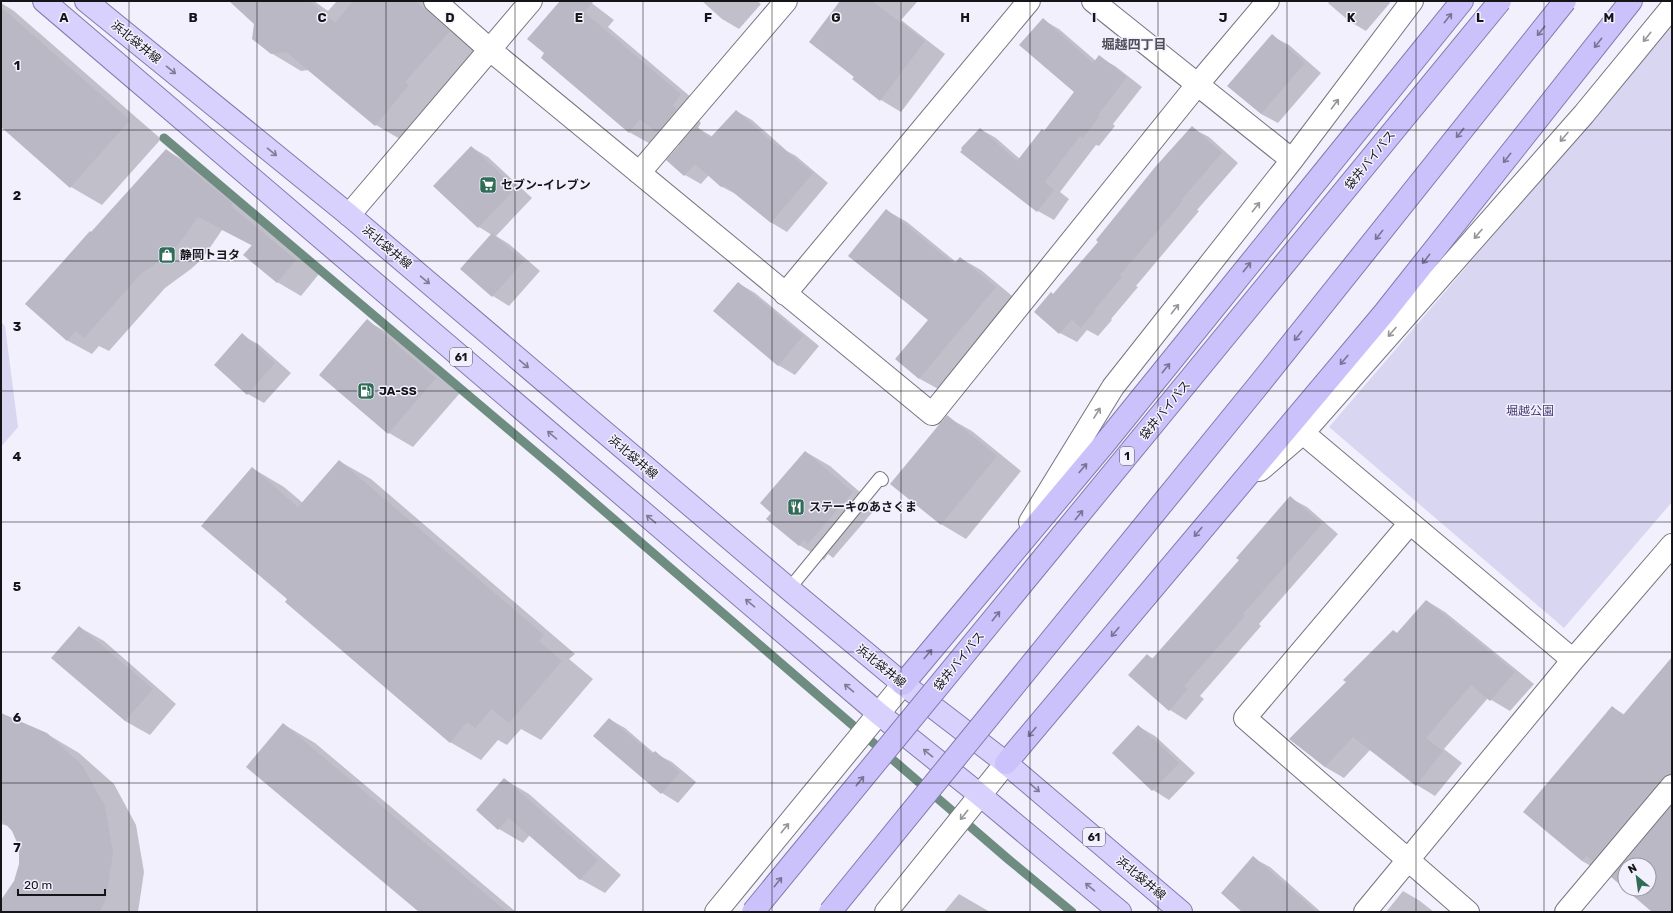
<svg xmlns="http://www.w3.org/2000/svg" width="1673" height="913" viewBox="0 0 1673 913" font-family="Rubik,'Noto Sans JP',sans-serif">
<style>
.green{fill:#d9d6f2}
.shadow{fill:#0003}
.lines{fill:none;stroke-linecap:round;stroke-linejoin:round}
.stream{stroke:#6e8d80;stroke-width:9}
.building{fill:#b9b8c4;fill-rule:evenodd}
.service-casing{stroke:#76757f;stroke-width:14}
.minor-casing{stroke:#76757f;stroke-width:24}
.tertiary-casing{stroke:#76757f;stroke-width:24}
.primary-casing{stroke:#837bac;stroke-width:24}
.trunk-casing{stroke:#837bac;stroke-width:24}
.service{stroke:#fff;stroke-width:12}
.minor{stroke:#fff;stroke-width:22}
.tertiary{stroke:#fff;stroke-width:22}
.primary{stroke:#d8d1fd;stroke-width:22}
.trunk{stroke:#cbc2fc;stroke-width:22}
.trunk-bridge-casing{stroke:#837bac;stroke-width:24;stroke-linecap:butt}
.trunk-bridge{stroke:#cbc2fc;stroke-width:22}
.oneway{stroke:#797495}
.oneway2{stroke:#969597}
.oneway3{stroke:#807c96}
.grid{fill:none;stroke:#151418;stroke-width:1;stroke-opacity:0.55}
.labels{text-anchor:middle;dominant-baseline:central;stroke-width:3;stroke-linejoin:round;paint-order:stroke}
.shield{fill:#f2f0fd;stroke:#57565d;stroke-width:1}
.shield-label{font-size:11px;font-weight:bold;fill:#151418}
.street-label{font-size:12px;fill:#151418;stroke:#f2f0fd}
.poi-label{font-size:12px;font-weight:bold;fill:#151418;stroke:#f2f0fd;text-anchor:start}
.park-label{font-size:12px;fill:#473c70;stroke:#f2f0fd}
.neighbourhood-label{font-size:13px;font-weight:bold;fill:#504f59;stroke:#f2f0fd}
.grid-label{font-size:13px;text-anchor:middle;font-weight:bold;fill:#151418;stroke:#f2f0fd;stroke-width:3;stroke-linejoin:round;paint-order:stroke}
</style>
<rect width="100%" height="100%" fill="#f2f0fd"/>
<!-- green -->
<path class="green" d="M1672 27V502L1564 628 1329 427Z
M1 322 5 326 18 427 1 447Z"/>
<!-- shadow -->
<path class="shadow" d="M230 1H314L328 11 337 1H424L479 48 405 142 376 125 309 70 301 71 271 53 255 23Z
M561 1H589L614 20 608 27 705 109 697 119 701 123 698 128 713 137 736 111 752 120 787 151 796 156 828 183 787 232 772 223 738 195 722 187 709 175 701 184 685 175 668 160 680 146 663 135 654 146 629 132 546 53Z
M702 1H757L761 4 739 29 722 19Z
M841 1H918L901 20 945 54 901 112 881 100 855 77Z
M1330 1H1389L1390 3 1366 31 1349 21 1328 3Z
M1 3 14 11 161 139 102 205 71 187 1 126Z
M1043 20 1059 29 1096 61 1099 57 1115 66 1142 87 1113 124 1115 126 1099 146 1096 145 1060 192 1069 199 1054 220 1038 211 980 129 996 138 1020 159 1045 132 1075 92Z
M1272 36 1289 45 1321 73 1278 123 1261 114Z
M1192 128 1209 137 1238 163 1197 210 1199 211 1136 286 1138 287 1111 319 1112 320 1098 336 1087 330 1077 342 1060 333 1054 295 1099 242Z
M471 147 488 157 532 198 496 236 509 244 540 271 509 306 493 296 462 269 492 235 479 227Z
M166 150 190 164 256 218 254 220 319 274 301 296 277 282 253 246 222 230 203 258 191 269 165 288 109 351 99 346 92 354 68 341 26 303 92 233Z
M886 210 907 222 956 262 960 258 981 270 1017 300 940 390 920 379 896 359 929 320Z
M738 283 755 293 819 346 795 375 778 365Z
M367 321 392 335 460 393 413 447 389 433 321 375Z
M242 335 258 344 291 373 264 403 248 394Z
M947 417 972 431 1021 471 966 539 941 524Z
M806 452 830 466 877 507 833 558 828 554 824 560 799 545 772 513Z
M339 461 371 479 575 654 569 659 593 679 541 740 521 729 507 745 498 740 481 760 450 742 288 599 252 468 284 487 303 503Z
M1290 498 1307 507 1338 534 1259 624 1261 626 1200 696 1204 699 1186 720 1170 710 1147 655 1154 659 1240 560Z
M1427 601 1445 612 1534 684 1510 711 1488 698 1444 749 1462 763 1435 796 1417 785 1370 750 1344 778 1325 767 1291 739 1397 633Z
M79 627 104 641 176 704 150 735 125 721Z
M1672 658V912H1654L1627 889H1649V865H1625V888L1616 874 1608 869 1605 874 1582 861 1612 707 1625 715Z
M1 715 47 734 79 753 114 784 136 825 144 872 138 912H1V899L5 896 15 881 20 865V847L13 831 8 826 1 824Z
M609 719 625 728 654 753 672 762 696 782 678 803 662 793Z
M283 724 315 743 516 912H420Z
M1138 726 1155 736 1195 773 1169 800 1153 790 1113 753Z
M504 779 529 794 621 875 605 893 580 879 530 835 523 843 499 829Z
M1253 858 1270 867 1321 912H1244Z
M1403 891 1420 901 1434 912H1386Z
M959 894 990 912H944Z"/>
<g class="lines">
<!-- stream -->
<path class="stream" d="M164 138 559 472 1008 859 1072 912"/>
</g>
<!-- building -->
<path class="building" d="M229 1H309L335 23 353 1H416L450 31 405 82 409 85 375 126 286 52 271 54 252 39 254 24Z
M560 1H594L584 12 681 94 673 105 677 109 657 133 640 119 629 133 541 58 544 53 527 39Z
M840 1H872L925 41 880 101 852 79 854 77 809 42Z
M1 7 130 120 70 188 1 127Z
M1043 18 1093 63 1099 55 1127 77 1098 115 1100 116 1083 138 1080 136 1045 182 1054 190 1037 212 960 152 962 150 961 148 980 128 1017 161 1042 129 1044 131 1074 92 1019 45Z
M1272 34 1305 63 1261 114 1227 86Z
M736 110 778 147 780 146 813 173 771 223 724 185 721 187 695 164 684 176 666 160 696 126 710 138Z
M1192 126 1222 153 1181 200 1183 201 1120 275 1122 277 1095 309 1096 310 1081 328 1072 320 1059 334 1034 312 1051 292 1053 294 1098 242 1096 240 1156 166Z
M471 146 516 188 478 228 433 186Z
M166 149 233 204 231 206 296 260 277 283 243 255 252 245 198 217 179 244 167 255 141 274 84 338 76 331 67 341 25 304 90 231 91 232Z
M886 209 954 264 960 257 996 287 919 379 895 359 928 320 848 256Z
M492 233 524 261 492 297 460 269Z
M738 282 803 336 778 366 713 311Z
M367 319 436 378 388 434 319 375Z
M242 333 275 363 247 395 214 365Z
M947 415 997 456 941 525 890 484Z
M805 451 853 492 808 544 804 540 799 546 766 519 771 513 760 503Z
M339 460 544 635 539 641 562 661 509 723 492 709 475 728 467 722 450 743 285 602 287 599 201 526 252 467 298 507Z
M1290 496 1322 524 1243 614 1245 616 1184 686 1188 689 1169 711 1128 675 1147 654 1152 659 1239 560 1236 558Z
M1426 600 1515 672 1490 701 1471 685 1426 738 1443 751 1416 786 1353 737 1325 767 1289 739 1346 682 1343 680 1393 630 1397 633Z
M79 626 153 689 125 721 51 658Z
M1672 657V774H1667L1662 778 1592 861 1586 856 1582 861 1523 812 1612 706 1623 715Z
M1 713 47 733 82 765 105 806 113 853 106 899 100 912H1V900L14 881 19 864V847L12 831 1 819Z
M609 718 652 754 655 751 680 772 661 794 593 736Z
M283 723 507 912H419L246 767Z
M1138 725 1179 763 1152 791 1112 753Z
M504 778 598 860 580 880 509 818 498 830 476 810Z
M1672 805V912H1652L1611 877ZM1625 865H1649V889H1625Z
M1253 856 1317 912H1242L1221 893Z"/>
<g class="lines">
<defs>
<path id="service" d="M789 589 880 478 882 480"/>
<path id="minor" d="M435 1 489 49 932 414 1197 85 1268 1
M1093 1 1292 160
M639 173 786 1
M349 215 531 1
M785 294 1029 1
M1303 433 1573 660
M1260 470 1303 433 1584 114 1672 7
M1030 522 1113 387 1292 160 1412 1
M1410 523 1245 718 1468 912
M1365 912 1573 660 1672 545
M1566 912 1672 786"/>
<path id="tertiary" d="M716 912 903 684
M886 912 1006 763"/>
<path id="primary" d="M44 1 878 713 980 795 1120 912
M86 1 349 215 789 589 903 684 1006 763 1181 912"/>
<path id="trunk" d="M903 684 1105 443 1462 1
M1006 763 1385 312 1631 1"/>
</defs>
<!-- service casing -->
<use href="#service" class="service-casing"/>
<!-- minor casing -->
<use href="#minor" class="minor-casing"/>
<!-- tertiary casing -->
<use href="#tertiary" class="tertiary-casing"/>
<!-- primary casing -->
<use href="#primary" class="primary-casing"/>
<!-- trunk casing -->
<use href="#trunk" class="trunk-casing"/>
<!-- service -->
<use href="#service" class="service"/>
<!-- minor -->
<use href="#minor" class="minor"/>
<!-- tertiary -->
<use href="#tertiary" class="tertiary"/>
<!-- primary -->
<use href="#primary" class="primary"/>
<!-- trunk -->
<use href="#trunk" class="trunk"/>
<defs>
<path id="trunk-bridge" d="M753 912 1500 1
M830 912 1261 382 1565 1"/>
</defs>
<!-- trunk-bridge casing -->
<use href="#trunk-bridge" class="trunk-bridge-casing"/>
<!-- trunk-bridge -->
<use href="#trunk-bridge" class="trunk-bridge"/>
</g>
<!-- one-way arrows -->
<defs><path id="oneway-shaft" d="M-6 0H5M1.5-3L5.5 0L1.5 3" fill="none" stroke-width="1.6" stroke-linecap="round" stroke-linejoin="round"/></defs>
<g class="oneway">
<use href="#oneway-shaft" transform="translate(1448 18) rotate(-51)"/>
<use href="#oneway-shaft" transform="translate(1541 31) rotate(129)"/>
<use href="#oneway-shaft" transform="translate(1598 43) rotate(128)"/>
<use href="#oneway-shaft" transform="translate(1460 133) rotate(129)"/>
<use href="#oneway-shaft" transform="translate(1507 158) rotate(128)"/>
<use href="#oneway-shaft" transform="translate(1379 235) rotate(129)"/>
<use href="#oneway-shaft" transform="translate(1426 259) rotate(128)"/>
<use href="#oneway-shaft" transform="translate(1247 267) rotate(-51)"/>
<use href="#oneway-shaft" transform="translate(1298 336) rotate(129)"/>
<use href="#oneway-shaft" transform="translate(1344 360) rotate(130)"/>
<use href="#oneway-shaft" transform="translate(1166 368) rotate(-51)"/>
<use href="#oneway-shaft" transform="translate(1083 468) rotate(-50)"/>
<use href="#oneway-shaft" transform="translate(1079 515) rotate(-51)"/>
<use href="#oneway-shaft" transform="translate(1198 532) rotate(130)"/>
<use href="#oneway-shaft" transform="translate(996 616) rotate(-51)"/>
<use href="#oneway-shaft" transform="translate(1115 632) rotate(130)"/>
<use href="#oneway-shaft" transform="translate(928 654) rotate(-50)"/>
<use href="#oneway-shaft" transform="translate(1032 732) rotate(130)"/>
<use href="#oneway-shaft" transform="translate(860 781) rotate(-51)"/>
<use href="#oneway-shaft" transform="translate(778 882) rotate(-51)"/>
</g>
<g class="oneway2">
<use href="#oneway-shaft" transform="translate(1647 37) rotate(129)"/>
<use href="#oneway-shaft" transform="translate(1335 104) rotate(-53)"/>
<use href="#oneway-shaft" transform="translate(1564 137) rotate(131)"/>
<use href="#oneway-shaft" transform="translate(1256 207) rotate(-52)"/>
<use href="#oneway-shaft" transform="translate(1478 234) rotate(131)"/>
<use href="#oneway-shaft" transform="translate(1175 309) rotate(-52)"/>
<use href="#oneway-shaft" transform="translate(1392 332) rotate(131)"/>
<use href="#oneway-shaft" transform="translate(1097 413) rotate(-58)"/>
<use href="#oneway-shaft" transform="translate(964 815) rotate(129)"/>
<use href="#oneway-shaft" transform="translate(785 828) rotate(-51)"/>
</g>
<g class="oneway3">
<use href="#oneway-shaft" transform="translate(171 70) rotate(39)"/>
<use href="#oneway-shaft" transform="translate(272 152) rotate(39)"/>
<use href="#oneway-shaft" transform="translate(425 280) rotate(40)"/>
<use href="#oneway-shaft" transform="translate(524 364) rotate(40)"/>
<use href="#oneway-shaft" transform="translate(552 435) rotate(-140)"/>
<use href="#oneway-shaft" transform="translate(651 519) rotate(-140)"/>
<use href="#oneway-shaft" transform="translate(750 603) rotate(-140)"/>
<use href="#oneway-shaft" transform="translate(849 688) rotate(-140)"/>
<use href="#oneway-shaft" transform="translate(928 753) rotate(-141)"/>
<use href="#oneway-shaft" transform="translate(1035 788) rotate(40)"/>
<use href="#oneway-shaft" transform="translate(1090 887) rotate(-140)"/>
</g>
<!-- grid -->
<path class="grid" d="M129 1V912M257 1V912M386 1V912M515 1V912M643 1V912M772 1V912M901 1V912M1030 1V912M1158 1V912M1287 1V912M1416 1V912M1544 1V912M1 130H1672M1 261H1672M1 391H1672M1 522H1672M1 652H1672M1 783H1672"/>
<!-- icons -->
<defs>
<symbol id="supermarket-square" viewBox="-11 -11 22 22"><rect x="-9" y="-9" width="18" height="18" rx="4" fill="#316c56" stroke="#f2f0fd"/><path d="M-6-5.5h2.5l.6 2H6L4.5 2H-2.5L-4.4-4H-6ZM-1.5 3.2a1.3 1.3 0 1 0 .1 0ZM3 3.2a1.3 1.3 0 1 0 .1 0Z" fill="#fff"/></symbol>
<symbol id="shop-square" viewBox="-11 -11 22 22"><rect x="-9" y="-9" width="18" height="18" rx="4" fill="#316c56" stroke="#f2f0fd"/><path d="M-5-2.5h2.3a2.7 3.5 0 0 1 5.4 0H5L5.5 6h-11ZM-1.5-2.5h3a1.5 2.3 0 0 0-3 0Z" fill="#fff"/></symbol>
<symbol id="fuel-square" viewBox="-11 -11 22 22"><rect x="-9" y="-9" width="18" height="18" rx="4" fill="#316c56" stroke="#f2f0fd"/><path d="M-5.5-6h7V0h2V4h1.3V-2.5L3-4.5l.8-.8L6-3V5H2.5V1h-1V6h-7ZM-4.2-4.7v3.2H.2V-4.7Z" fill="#fff"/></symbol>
<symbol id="restaurant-square" viewBox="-11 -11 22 22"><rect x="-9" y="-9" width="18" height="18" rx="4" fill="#316c56" stroke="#f2f0fd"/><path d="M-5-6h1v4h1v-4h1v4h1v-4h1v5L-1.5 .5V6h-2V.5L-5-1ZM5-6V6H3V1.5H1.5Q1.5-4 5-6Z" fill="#fff"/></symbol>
</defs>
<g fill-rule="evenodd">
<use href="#supermarket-square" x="478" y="175" width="20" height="20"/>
<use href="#shop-square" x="157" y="245" width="20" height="20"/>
<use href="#fuel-square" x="356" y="381" width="20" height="20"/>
<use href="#restaurant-square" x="786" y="497" width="20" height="20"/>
</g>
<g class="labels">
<!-- shield labels -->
<g class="shield">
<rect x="450" y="348" width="22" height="18" rx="3"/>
<rect x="1120" y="447" width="14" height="18" rx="3"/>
<rect x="1083" y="828" width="22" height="18" rx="3"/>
</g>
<g class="shield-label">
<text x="461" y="357">61</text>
<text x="1127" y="456">1</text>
<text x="1094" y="837">61</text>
</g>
<!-- street labels -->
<g class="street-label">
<text transform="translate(136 42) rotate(39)">浜北袋井線</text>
<text transform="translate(1370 160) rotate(-51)">袋井バイパス</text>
<text transform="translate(387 247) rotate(40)">浜北袋井線</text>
<text transform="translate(1165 410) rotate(-51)">袋井バイパス</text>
<text transform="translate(633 457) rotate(40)">浜北袋井線</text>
<text transform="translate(959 661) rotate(-51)">袋井バイパス</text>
<text transform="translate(881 666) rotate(39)">浜北袋井線</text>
<text transform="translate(1141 878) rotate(40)">浜北袋井線</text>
</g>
<!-- poi labels -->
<g class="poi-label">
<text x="501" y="185">セブン-イレブン</text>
<text x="180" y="255">静岡トヨタ</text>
<text x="379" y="391">JA-SS</text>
<text x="809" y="507">ステーキのあさくま</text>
</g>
<!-- park labels -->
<g class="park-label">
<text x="1530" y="411">堀越公園</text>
</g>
<!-- neighbourhood labels -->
<g class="neighbourhood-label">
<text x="1134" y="44">堀越四丁目</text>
</g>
</g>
<g class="grid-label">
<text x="64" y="22">A</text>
<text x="193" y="22">B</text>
<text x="322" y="22">C</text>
<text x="450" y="22">D</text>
<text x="579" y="22">E</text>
<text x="708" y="22">F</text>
<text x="836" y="22">G</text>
<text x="965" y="22">H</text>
<text x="1094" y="22">I</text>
<text x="1223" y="22">J</text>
<text x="1351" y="22">K</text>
<text x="1480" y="22">L</text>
<text x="1609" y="22">M</text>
<text x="17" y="70">1</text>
<text x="17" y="200">2</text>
<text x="17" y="331">3</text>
<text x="17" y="461">4</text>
<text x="17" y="591">5</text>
<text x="17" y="722">6</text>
<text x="17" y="852">7</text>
</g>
<!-- border -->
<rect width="1673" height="913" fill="none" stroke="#151418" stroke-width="4"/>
<!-- north arrow -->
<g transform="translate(1637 877) rotate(331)"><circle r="19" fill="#f2f0fd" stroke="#9a98a1"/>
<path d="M0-3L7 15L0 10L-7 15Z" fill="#316c56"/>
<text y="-6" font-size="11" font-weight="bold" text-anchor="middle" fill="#151418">N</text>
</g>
<!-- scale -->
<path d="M18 889v6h87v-6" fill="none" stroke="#151418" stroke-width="2"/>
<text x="24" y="889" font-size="12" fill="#151418" stroke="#f2f0fd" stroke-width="3" paint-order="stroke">20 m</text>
</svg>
